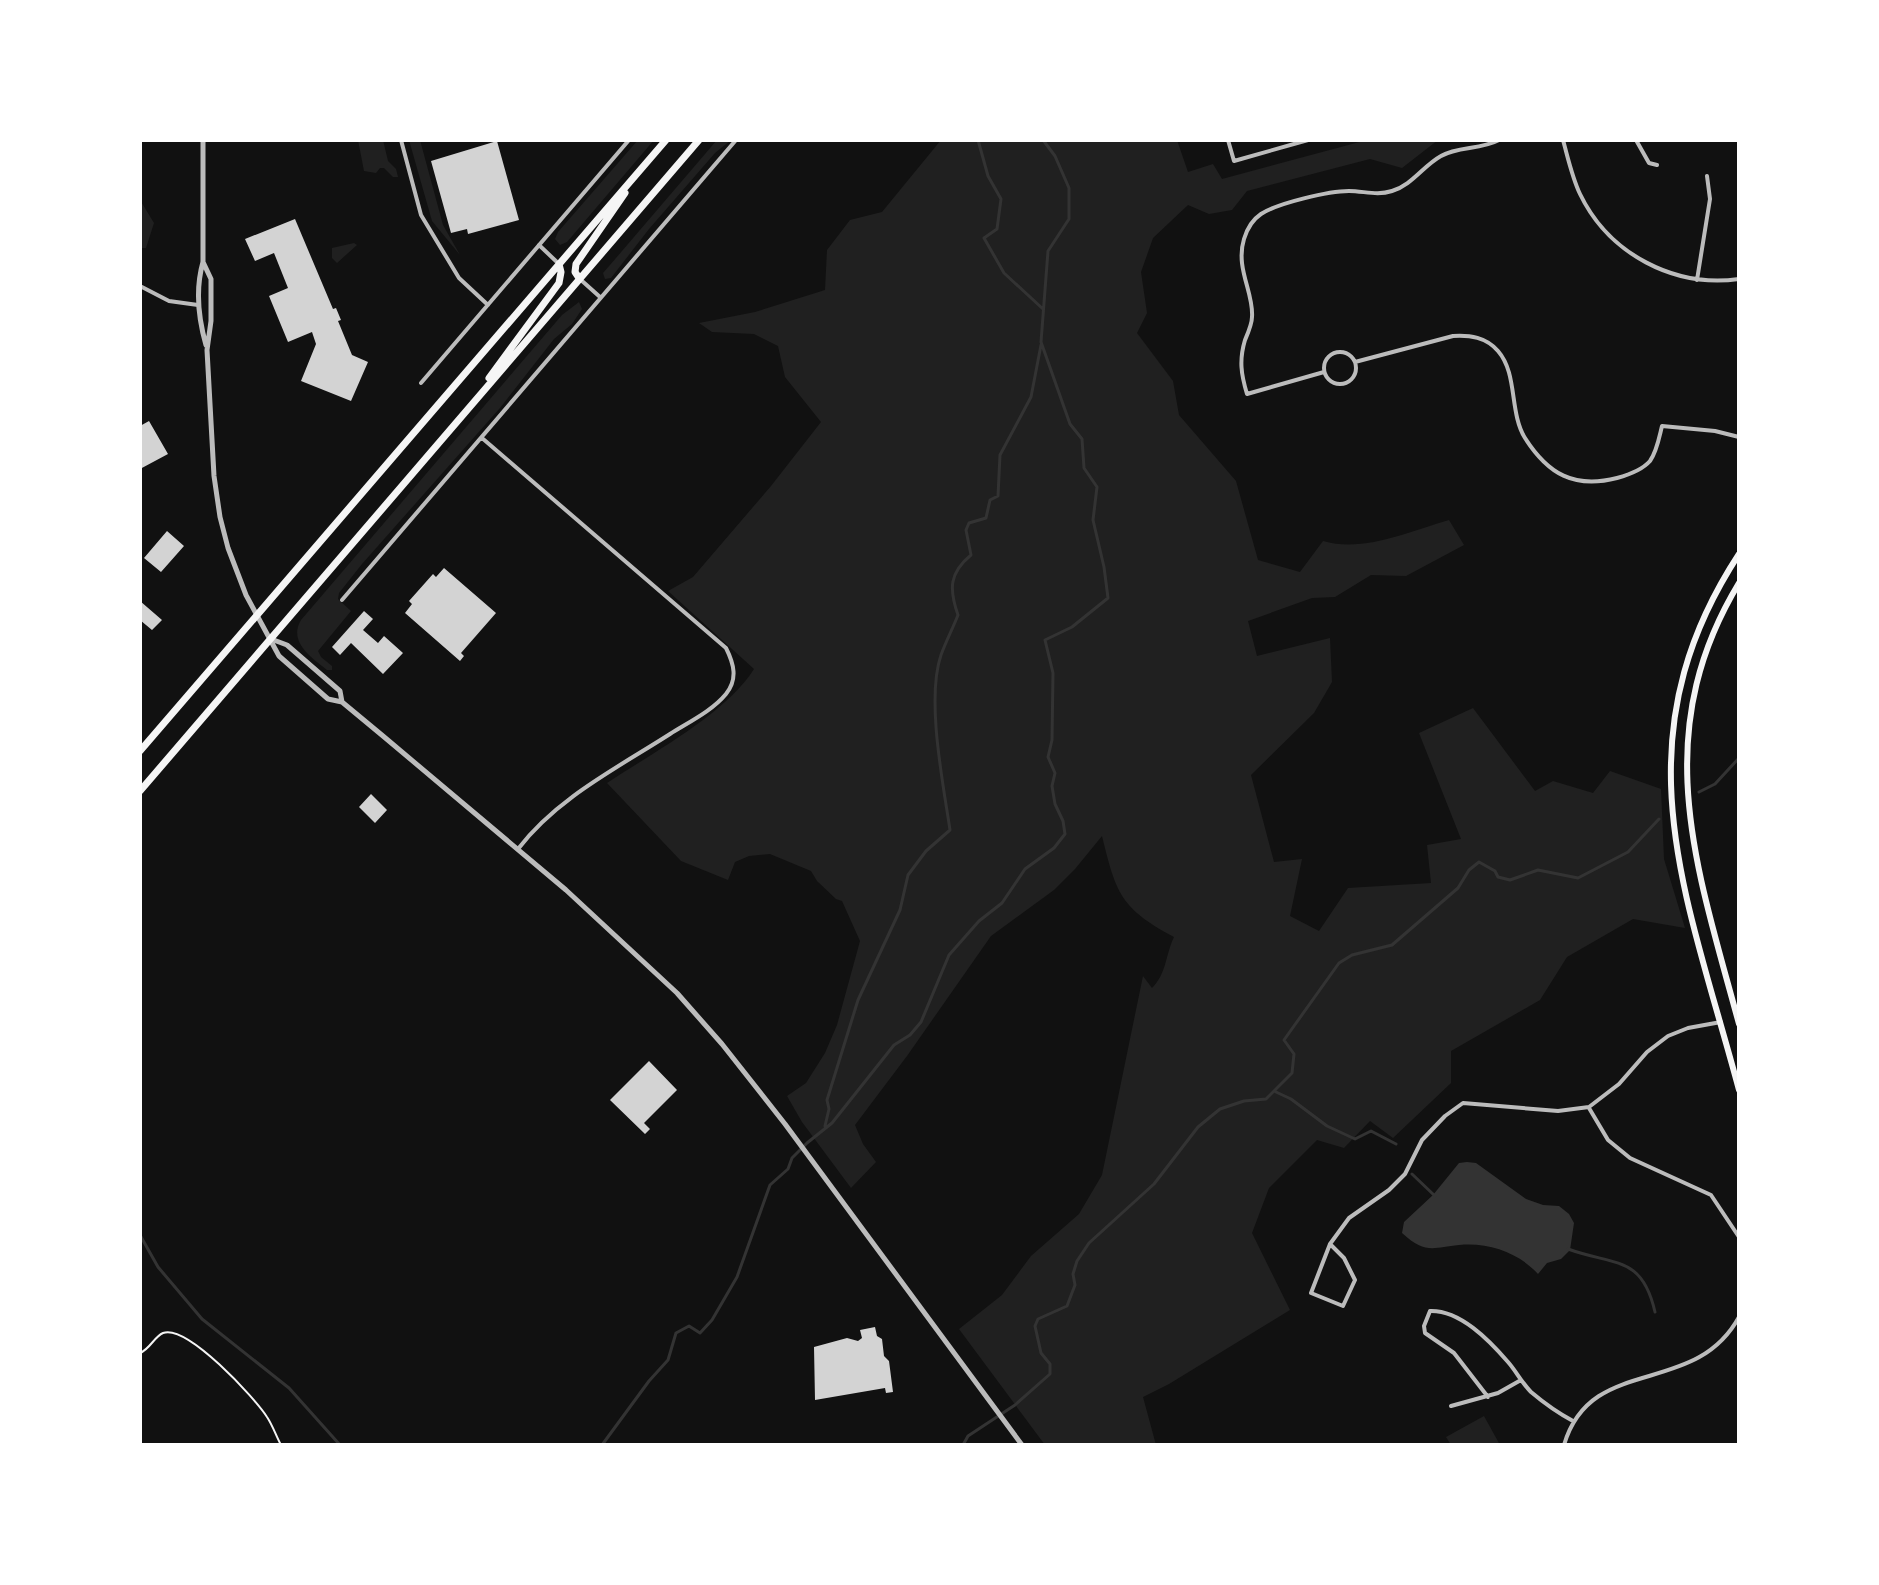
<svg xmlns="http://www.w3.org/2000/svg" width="1879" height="1585" viewBox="0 0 1879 1585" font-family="'Noto Sans',sans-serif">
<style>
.green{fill:#202020}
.water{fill:#333}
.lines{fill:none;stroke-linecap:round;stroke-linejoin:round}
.stream{stroke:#333;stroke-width:3}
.building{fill:#d3d3d3}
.path{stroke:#f5f5f5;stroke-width:2}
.minor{stroke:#bcbcbc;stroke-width:4}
.tertiary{stroke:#bcbcbc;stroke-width:5}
.secondary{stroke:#f5f5f5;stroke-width:6}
.trunk{stroke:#f5f5f5;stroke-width:7}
</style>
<rect width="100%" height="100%" fill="#111"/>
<!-- green -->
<path class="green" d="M358 140H383L388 161 396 169 398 177H393L384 168H380L376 173 364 171Z
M409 140H420L443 225 460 255 432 221Z
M638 140H654L567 242 560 245 555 239 558 232Z
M717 140H731L715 153 649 229 611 278 605 279 603 273 610 265Z
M941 140H1177L1188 172 1213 164 1222 179 1367 140H1466H1438L1402 168 1370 159 1247 191 1232 210 1209 214 1188 205 1153 238 1141 272 1147 313 1137 333 1173 381 1179 415 1236 481 1258 560 1300 572 1323 541C1363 553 1411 531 1449 520L1464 545 1406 576 1371 575 1335 597 1312 598 1248 621 1257 656 1330 638 1332 682 1314 713 1251 775 1274 862 1302 859 1290 916 1319 931 1348 888 1431 883 1427 845 1461 839 1419 733 1473 708 1535 791 1553 781 1593 793 1610 771 1661 789 1664 859 1685 928 1633 919 1567 957 1540 1000 1451 1051V1083L1393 1138 1370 1121 1344 1148 1317 1140 1269 1188 1252 1233 1290 1310 1169 1384 1143 1397 1156 1445H1045L959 1329 1002 1295 1031 1256 1079 1214 1102 1175 1143 976 1152 988C1167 973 1165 956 1174 937 1120 908 1116 893 1102 836L1075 869 1054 890 991 936 907 1056 855 1125 863 1144 876 1162 851 1188 802 1122 787 1096 806 1083 825 1053 837 1025 860 941 842 901 836 899 817 881 811 871 770 854 749 856 735 862 728 880 681 861 607 783C652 753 726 714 754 669L668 591 693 577 771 486 821 422 785 377 778 346 754 334 712 332 699 323 755 312 825 290 827 250 850 220 882 212Z
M140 200 154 223 146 248H140Z
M354 243 357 245 337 263 332 258V248Z
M579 302 582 309 572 324 554 339 500 408 362 564 339 593 338 599 351 611 318 651 321 657 332 666V670H327C311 657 288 642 301 620L562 315Z
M1484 1416 1500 1445H1451L1446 1437Z"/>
<!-- water -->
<path class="water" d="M1467 1162 1476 1163 1526 1199 1543 1205 1559 1206 1569 1214 1574 1223 1570 1250 1561 1259 1547 1263 1538 1274C1519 1253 1489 1242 1459 1245 1432 1248 1425 1254 1402 1233L1404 1222 1433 1195 1459 1163Z"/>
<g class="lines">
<!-- stream -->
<path class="stream" d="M978 140 988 176 1001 199 997 229 984 238 1004 273 1043 309
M1699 792 1715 784 1739 758
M1276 1092 1291 1099 1327 1126 1355 1139 1371 1131 1396 1144
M825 1126 829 1109 827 1100 858 1000 900 910 908 875 926 851 950 830C943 783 926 699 941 655 946 641 953 628 958 615 949 589 949 573 971 555L966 530 969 523 986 518 990 500 998 496 1000 455 1031 397 1041 345
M1412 1174 1435 1196
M140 1235 158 1267 202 1319 289 1388 340 1445
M1568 1249C1615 1266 1642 1255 1655 1312
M602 1445 649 1381 668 1360 676 1333 689 1326 700 1333 712 1320 737 1277 770 1185 788 1169 792 1158 807 1143 832 1123 894 1045 910 1035 921 1022 949 955 979 921 1002 903 1025 869 1054 848 1065 834 1063 821 1055 804 1052 786 1055 773 1048 757 1052 740 1053 673 1045 640 1072 627 1108 598 1104 567 1093 520 1097 487 1084 468 1082 439 1070 424 1041 342 1048 251 1069 219V188L1055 156 1043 140
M963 1445 968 1436 1015 1405 1050 1374V1364L1041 1353 1035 1326 1038 1319 1067 1306 1075 1285 1073 1274 1077 1261 1089 1243 1154 1184 1198 1127 1220 1109 1244 1101 1266 1099 1292 1073 1294 1054 1284 1040 1339 963 1352 955 1392 945 1458 888 1469 870 1479 862 1495 871 1498 877 1510 880 1538 870 1578 878 1628 852 1659 819"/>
</g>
<!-- building -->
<path class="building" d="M497 141 519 220 468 234 467 229 451 233 431 161Z
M295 219 333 309 336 308 341 320 338 321 352 355 368 362 351 401 301 381 316 344 312 332 288 342 269 296 288 288 274 253 255 261 245 239Z
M149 421 168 454 140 469V426Z
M167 531 184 546 161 572 144 558Z
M444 568 496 613 461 653 464 656 460 661 405 613 412 604 409 601 433 574 436 577Z
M140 601 162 620 152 630 140 620Z
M364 611 373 619 363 630 378 643 384 636 403 653 383 674 351 643 340 655 332 647Z
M371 794 387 810 375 823 359 807Z
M649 1061 677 1090 644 1123 650 1129 645 1134 610 1100Z
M875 1327 877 1336 882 1339 884 1356 889 1361 893 1392 886 1393 885 1388 815 1400 814 1347 847 1338 858 1341 862 1338 860 1330Z"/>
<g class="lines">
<!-- path -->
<path class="path" d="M140 1353C150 1349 154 1337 163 1333 187 1324 255 1398 267 1417 273 1426 276 1436 281 1445"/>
<!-- minor -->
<path class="minor" d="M401 140 421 215 459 278 488 305
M1228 140 1234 161 1308 140
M1563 140C1568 158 1572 177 1580 194 1609 254 1674 288 1739 279
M1636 140 1649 163 1657 165
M539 245 559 264
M581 280 600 297
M1697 280 1710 199 1707 176
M140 286 169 301 198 305
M1324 368a16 16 0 1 1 32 0a16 16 0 1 1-32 0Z
M1355 362 1453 336C1470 335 1486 337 1498 351 1518 374 1509 412 1525 438 1548 474 1574 489 1617 478 1628 475 1643 469 1650 461 1657 451 1659 438 1662 426L1715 431 1739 437
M1324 372 1247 394C1241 374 1239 360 1245 340 1248 333 1252 324 1252 317 1254 293 1235 268 1244 239 1247 229 1252 220 1261 214 1278 203 1329 191 1349 191 1364 191 1377 196 1392 191 1412 185 1423 166 1441 156 1458 146 1480 150 1499 140
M421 383 629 140
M482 438 726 648C734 664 738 679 726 694 712 711 689 722 670 734 617 768 557 798 518 849
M342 600 736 140
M1589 1108 1608 1140 1630 1158 1711 1195 1739 1237
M1330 1244 1344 1258 1355 1280 1343 1306 1311 1293 1330 1244 1349 1218 1389 1190 1405 1174 1422 1140 1445 1116 1463 1103 1558 1111 1589 1107 1619 1084 1647 1052 1668 1036 1688 1028 1721 1022
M1488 1397 1454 1353 1425 1333 1424 1326 1430 1311C1460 1310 1489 1340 1508 1362 1516 1371 1522 1383 1531 1392 1544 1403 1558 1413 1573 1421
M1451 1406 1498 1393 1521 1380
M1564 1445C1591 1353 1694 1399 1739 1317"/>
<!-- tertiary -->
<path class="tertiary" d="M203 140V262C195 290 198 317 206 345
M203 262 211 279V321L207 350 214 476 220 517 228 548 246 595 279 656 328 699 342 702 383 736 566 890 677 993 722 1044 785 1124 1022 1445
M271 639 287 645 340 691 342 702"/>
<!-- secondary -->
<path class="secondary" d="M1739 554C1616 742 1687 895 1739 1090
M1739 583C1647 735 1697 868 1739 1024"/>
<!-- trunk -->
<path class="trunk" d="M579 278 575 272 576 264 625 193
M489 378 559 283 561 272 559 264
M140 751 666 140
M140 791 699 140"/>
</g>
<!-- border -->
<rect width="1879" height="1585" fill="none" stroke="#ffffff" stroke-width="284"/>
</svg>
